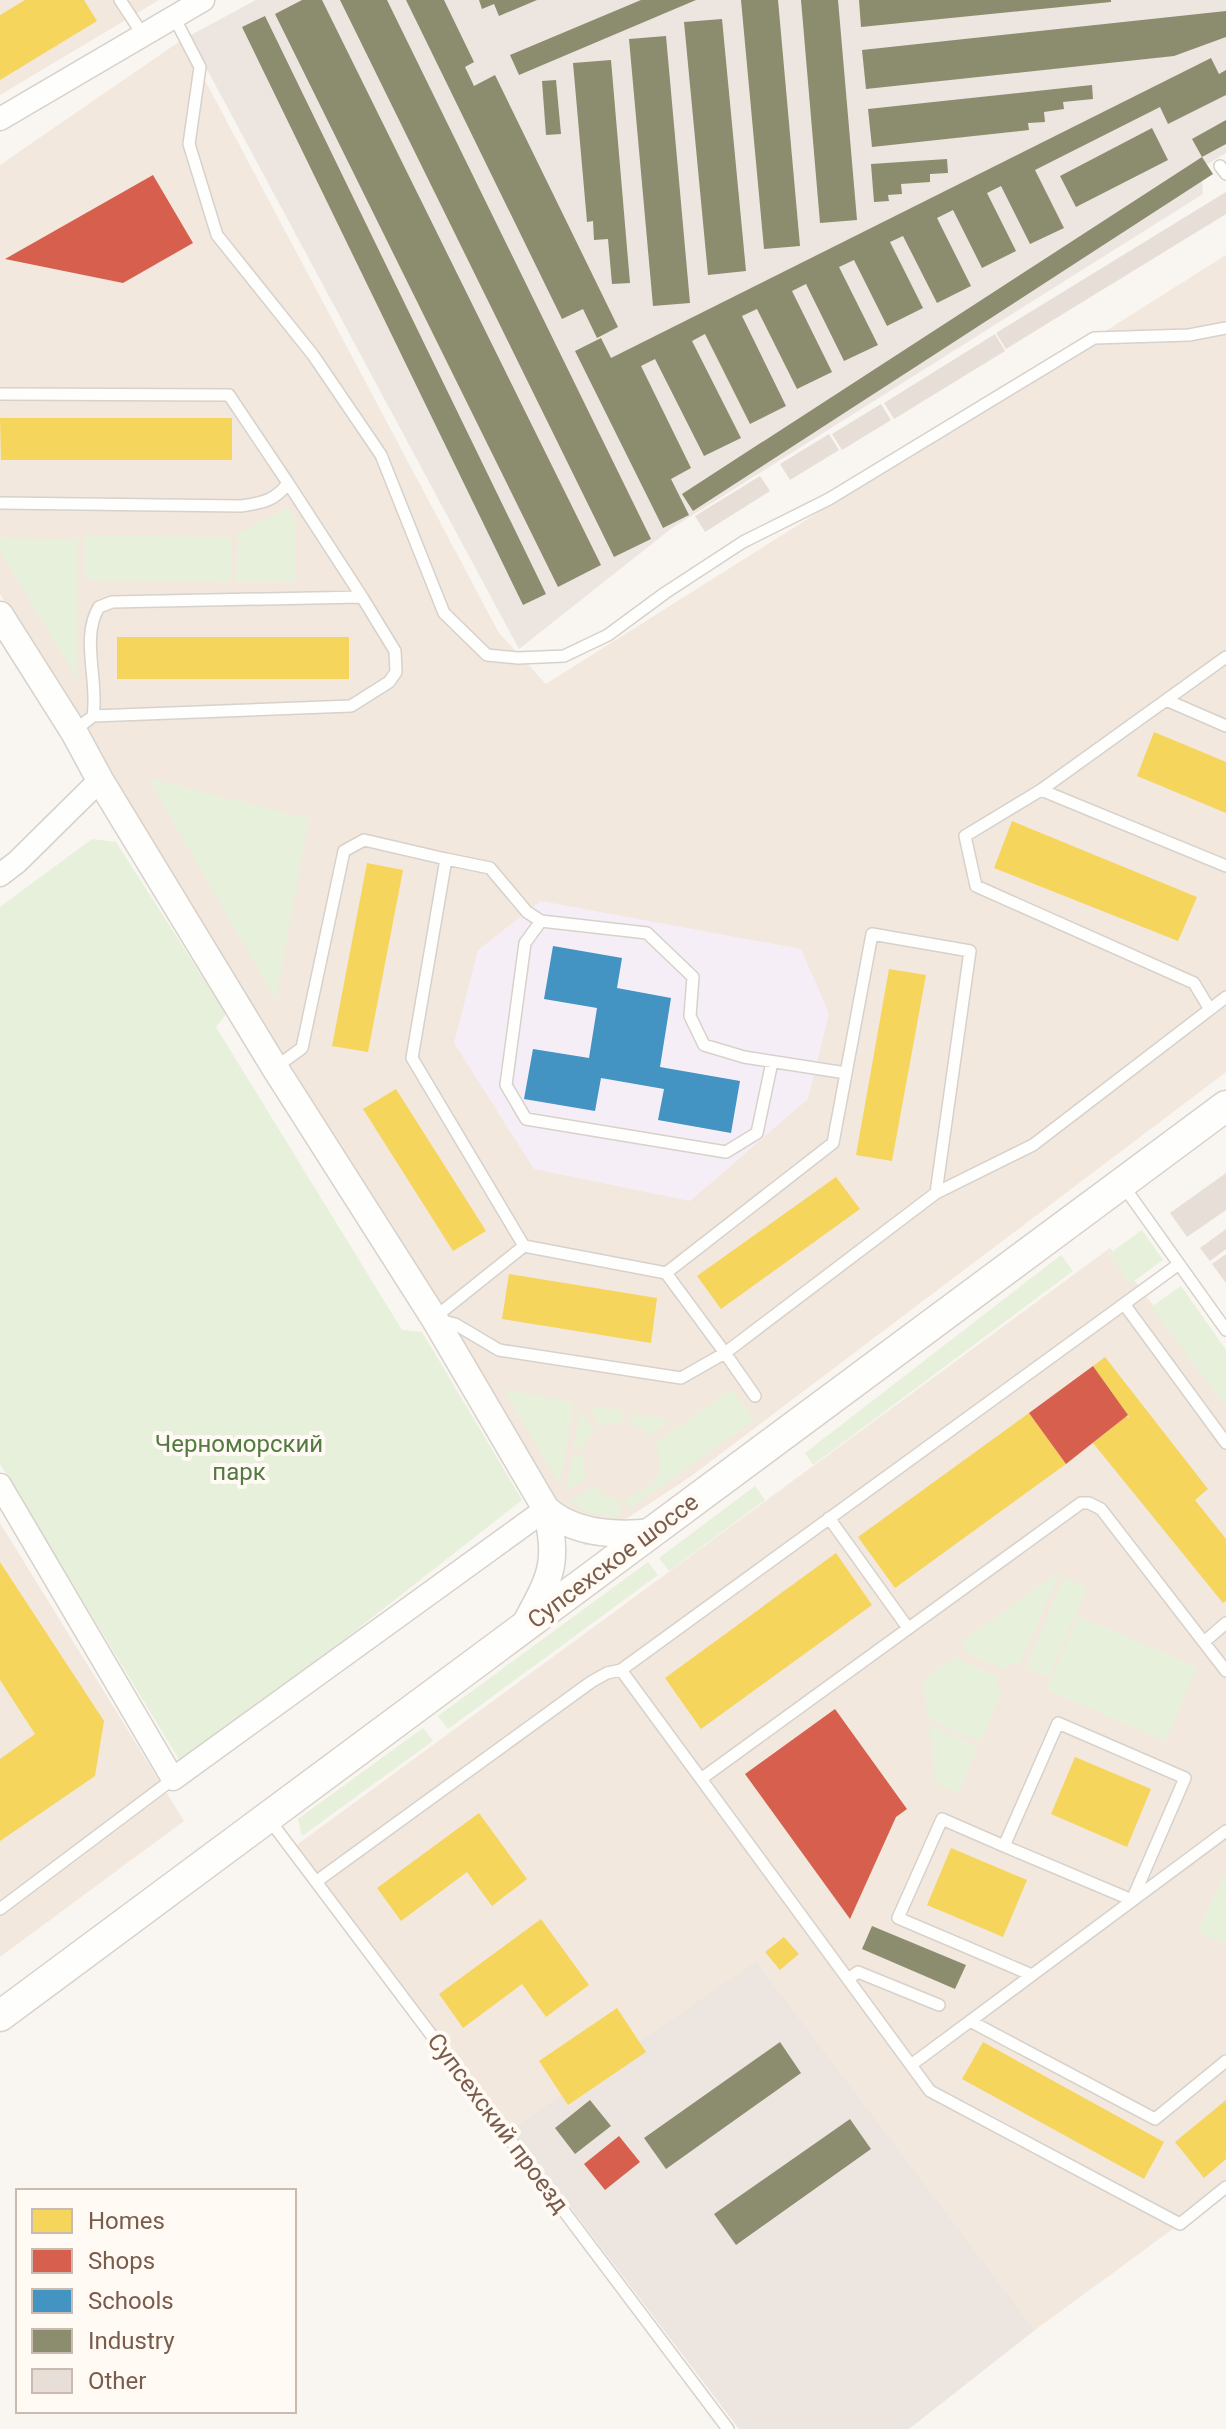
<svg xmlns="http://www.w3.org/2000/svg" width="1226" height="2429" viewBox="0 0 1226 2429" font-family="Roboto,sans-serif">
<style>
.residential{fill:#f2e8de}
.industrial{fill:#ede5e0}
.education{fill:#f6eef6}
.green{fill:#e7f0db}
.homes{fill:#f6d55c}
.shops{fill:#d6604d}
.schools{fill:#4393c3}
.industry{fill:#8c8c6e}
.building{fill:#e6ded7}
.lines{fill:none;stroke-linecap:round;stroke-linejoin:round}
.service-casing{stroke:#d7d1cb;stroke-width:14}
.minor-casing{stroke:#d7d1cb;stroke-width:25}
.tertiary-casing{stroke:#d7d1cb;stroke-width:29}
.secondary-casing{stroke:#d9d2cb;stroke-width:33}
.service{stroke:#fefefd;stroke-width:11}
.minor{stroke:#fefefd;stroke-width:22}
.tertiary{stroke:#fefefd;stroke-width:26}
.secondary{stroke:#fefefd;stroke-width:30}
.labels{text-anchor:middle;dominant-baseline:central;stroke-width:8;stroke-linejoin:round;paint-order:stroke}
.park-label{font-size:24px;fill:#537a41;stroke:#fffaf3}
.street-label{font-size:24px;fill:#7a5c4d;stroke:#fffaf3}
</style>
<rect width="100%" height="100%" fill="#f9f5f0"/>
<!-- residential -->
<path class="residential" d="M0 0H159L0 95Z
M183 39 499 633 546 684 1226 255V1072L690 1477 585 1546 0 594V165Z
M1110 1248 1226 1402V2190L1035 2330 756 1963 511 2129 294 1847Z
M0 1523 184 1821 0 1957Z"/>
<!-- industrial -->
<path class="industrial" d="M256 0H1226V153L1201 168 1203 194 672 528 519 649 189 36Z
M756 1962 1035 2330 909 2429H739L511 2129Z"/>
<!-- education -->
<path class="education" d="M541 901 801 949 829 1013 808 1099 690 1201 534 1169 454 1043 478 950Z"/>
<!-- green -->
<path class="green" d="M288 507 295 516V582H236L238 534Z
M85 535 231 537V582L85 580Z
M0 538 78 540 77 678 0 551Z
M148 778 309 819 276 1000Z
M92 839 116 842 226 1014 216 1027 402 1330 422 1332 522 1500 183 1766 0 1464V907Z
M1142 1230 1163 1260 1130 1284 1109 1254Z
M1061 1255 1073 1271 813 1465 805 1453Z
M1181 1286 1226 1350V1406L1151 1307Z
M503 1389 574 1402 560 1485Z
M732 1389 754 1420 629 1509 625 1498C654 1486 668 1476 655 1443Z
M590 1406 623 1411 622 1424 607 1423 600 1427Z
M580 1410 594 1431 587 1439 583 1450 573 1448Z
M632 1413 670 1420 649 1436 641 1427 630 1424Z
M572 1455 583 1456V1469L588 1477 566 1490Z
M595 1485 606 1496 618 1498 621 1514 615 1518 584 1511 570 1502Z
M755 1486 765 1500 669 1571 659 1558Z
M648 1562 658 1575 448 1729 438 1716Z
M1061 1570 1020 1664H1013L1002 1669 966 1653 964 1640Z
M1064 1577 1087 1587 1049 1677 1026 1667Z
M1078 1616 1197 1667 1165 1741 1047 1690Z
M954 1657 998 1677 997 1684 1001 1694 980 1742 928 1718 923 1680Z
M929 1725 978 1747 958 1793 936 1783Z
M423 1728 433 1741 302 1836 298 1819Z
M1226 1873V1944L1197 1932Z"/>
<!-- homes -->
<path class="homes" d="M25 0H84L97 21 0 80V15Z
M0 418H232V460H1Z
M117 637H349V679H117Z
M1154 732 1226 762V813L1137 776Z
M1012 821 1197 897 1178 941 994 868Z
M367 863 403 870 368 1052 332 1046Z
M889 969 926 975 892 1161 856 1155Z
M396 1089 486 1231 453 1251 363 1109Z
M836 1177 860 1209 721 1309 697 1276Z
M509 1274 657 1298 651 1343 502 1319Z
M1105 1357 1208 1489 1195 1500 1226 1539V1601L1223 1603 1093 1443 1126 1416 1130 1418 1093 1366Z
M1029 1413 1066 1464 895 1588 858 1537Z
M836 1553 872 1605 701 1729 665 1678Z
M0 1562 104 1721 95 1776 0 1841V1759L35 1734 0 1680Z
M1075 1757 1151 1789 1127 1847 1051 1814Z
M479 1813 527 1879 492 1906 467 1872 401 1921 377 1888Z
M951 1848 1027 1880 1003 1937 927 1905Z
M541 1919 589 1985 546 2017 522 1984 463 2028 439 1994Z
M784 1937 799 1954 780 1970 765 1952Z
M617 2008 646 2052 568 2105 539 2061Z
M983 2042 1164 2142 1144 2179 962 2079Z
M1226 2100V2159L1204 2178 1175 2142Z"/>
<!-- shops -->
<path class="shops" d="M153 175 193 243 123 283 5 259Z
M1093 1366 1128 1415 1066 1464 1029 1413Z
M835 1709 907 1809 896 1817 850 1919 745 1774Z
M619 2136 640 2162 605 2190 584 2164Z"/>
<!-- schools -->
<path class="schools" d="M553 946 622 958 617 988 671 998 660 1067 740 1081 731 1133 658 1120 664 1089 601 1078 595 1111 524 1099 533 1049 589 1058 597 1008 544 999Z"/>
<!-- industry -->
<path class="industry" d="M302 0H322L601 565 558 587 275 14Z
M340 0H387L651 539 614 557Z
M406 0H444L474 62 465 67 474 86 495 75 618 327 597 338 583 309 562 319Z
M479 0H537L499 16 494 4 482 9Z
M641 0H696L519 75 510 55Z
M741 0H778L800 246 764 249Z
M801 0H838L857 220 820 223Z
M859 0H1111V2L861 27Z
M1226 11V37L1174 56 866 89 862 50Z
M265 16 546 594 523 605 242 27Z
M722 19 746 271 708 275 684 22Z
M666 36 690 303 653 306 629 39Z
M1211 58 1219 74 1226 70V95L1168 124 1160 107 1035 170 1064 228 1030 244 1001 186 987 193 1016 251 982 268 953 210 937 218 971 286 937 303 903 236 890 242 923 308 887 326 854 260 839 267 878 345 844 361 806 284 792 291 832 372 797 389 757 309 742 316 786 406 750 424 705 334 692 341 741 438 704 456 655 359 641 366 691 468 671 479 689 515 663 528 575 351 601 338 611 358Z
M611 60 630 283 612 284 608 239 594 240 593 221 587 222 573 63Z
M556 80 561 134 546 135 542 81Z
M1092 85 1093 99 1063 102 1064 109 1044 112 1045 122 1028 123 1029 130 872 147 868 109Z
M1226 120V144L1202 157 1192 139Z
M1152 128 1168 160 1076 207 1060 176Z
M1202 157 1213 174 693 511 682 494Z
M947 159 948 173 930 174V182L901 184 902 194 888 195 889 201 874 202 871 164Z
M872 1926 966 1965 955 1989 862 1949Z
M780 2042 801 2073 666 2169 644 2138Z
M590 2100 611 2126 575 2154 555 2128Z
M850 2119 871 2149 736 2245 714 2214Z"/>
<!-- building -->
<path class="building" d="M1226 192V214L1006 349 996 333Z
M995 334 1005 351 894 419 884 403Z
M881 404 891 420 842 450 832 434Z
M829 434 839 450 790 480 780 464Z
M760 476 770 491 705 532 695 516Z
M1226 1173V1210L1187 1237 1170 1213Z
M1226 1229V1249L1210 1261 1200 1248Z
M1226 1254V1283L1212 1264Z"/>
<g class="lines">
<defs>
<path id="service" d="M120 0 143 35
M174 17 200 67 189 144 217 235 313 355 381 455 444 613 487 655 518 658 564 656 608 635 665 593 743 542 829 499 1094 338 1189 335 1226 328
M1220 166 1226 174
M0 394 229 395 288 483C276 500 263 503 241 506L0 503
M288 483 362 597
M1226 657 1041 790 1226 866
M1166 700 1226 726
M74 731 93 716 351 706 389 682 396 672 395 651 362 597 112 602 99 607C80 638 99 681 93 716
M1041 790 965 836 976 886 1194 983 1209 1008
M446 859 490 868 527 912 541 921
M772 1062 757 1133 726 1152 526 1119 506 1085 525 943 541 921 647 933 693 977 690 1016 704 1045 744 1057 846 1073
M276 1067 302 1048 344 851 364 840 446 859 412 1058 524 1246 666 1273 833 1143 872 934 970 951 936 1193
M1122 1184 1226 1330
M666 1273 725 1353 936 1193 1033 1145 1226 997
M1124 1304 1226 1443
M434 1318 524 1246
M439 1320 455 1324 499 1350 681 1378 725 1353 755 1396
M829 1518 908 1628
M1204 1642 1226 1623
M621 1670 930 2091 1180 2224 1226 2187
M701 1779 1081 1503H1089L1101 1509 1226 1671
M268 1818 728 2429
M1004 1846 1132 1900 1185 1778 1058 1723 1004 1846 942 1819 898 1918 1032 1975
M317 1881 591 1682 607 1673 621 1670 1179 1264
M0 1909 173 1779
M848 1979 858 1972 939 2005
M970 2021 1155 2119 1226 2061
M911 2065 1226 1831"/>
<path id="minor" d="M0 119 203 0
M0 875 17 862 100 780
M0 1485 173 1779 546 1509"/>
<path id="tertiary" d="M0 615 74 732 100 780 275 1068 434 1318 546 1509C574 1534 616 1536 652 1532
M524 1626C550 1578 560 1564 546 1509"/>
<path id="secondary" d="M0 2016 1226 1106"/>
</defs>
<!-- service casing -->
<use href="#service" class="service-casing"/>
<!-- minor casing -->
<use href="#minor" class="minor-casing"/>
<!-- tertiary casing -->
<use href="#tertiary" class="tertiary-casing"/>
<!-- secondary casing -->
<use href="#secondary" class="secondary-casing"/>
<!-- service -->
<use href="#service" class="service"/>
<!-- minor -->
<use href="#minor" class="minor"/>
<!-- tertiary -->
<use href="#tertiary" class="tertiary"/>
<!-- secondary -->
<use href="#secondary" class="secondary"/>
</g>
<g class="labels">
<!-- park labels -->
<g class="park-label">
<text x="239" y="1444">Черноморский<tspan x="239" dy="28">парк</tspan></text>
</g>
<!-- street labels -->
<g class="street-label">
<text transform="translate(613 1561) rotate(-37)">Супсехское шоссе</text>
<text transform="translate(498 2123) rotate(53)">Супсехский проезд</text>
</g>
</g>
<!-- legend -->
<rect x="16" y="2189" width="280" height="224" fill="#fffaf3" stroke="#cabbb1" stroke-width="2"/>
<rect x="32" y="2209" width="40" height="24" fill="#f6d55c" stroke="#cabbb1" stroke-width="2"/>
<text x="88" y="2229" font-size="24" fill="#7a5c4d">Homes</text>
<rect x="32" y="2249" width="40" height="24" fill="#d6604d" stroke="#cabbb1" stroke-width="2"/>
<text x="88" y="2269" font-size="24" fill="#7a5c4d">Shops</text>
<rect x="32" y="2289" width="40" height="24" fill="#4393c3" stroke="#cabbb1" stroke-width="2"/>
<text x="88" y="2309" font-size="24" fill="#7a5c4d">Schools</text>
<rect x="32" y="2329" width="40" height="24" fill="#8c8c6e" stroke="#cabbb1" stroke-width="2"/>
<text x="88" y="2349" font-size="24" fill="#7a5c4d">Industry</text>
<rect x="32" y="2369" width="40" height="24" fill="#e6ded7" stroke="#cabbb1" stroke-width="2"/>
<text x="88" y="2389" font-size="24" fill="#7a5c4d">Other</text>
</svg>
